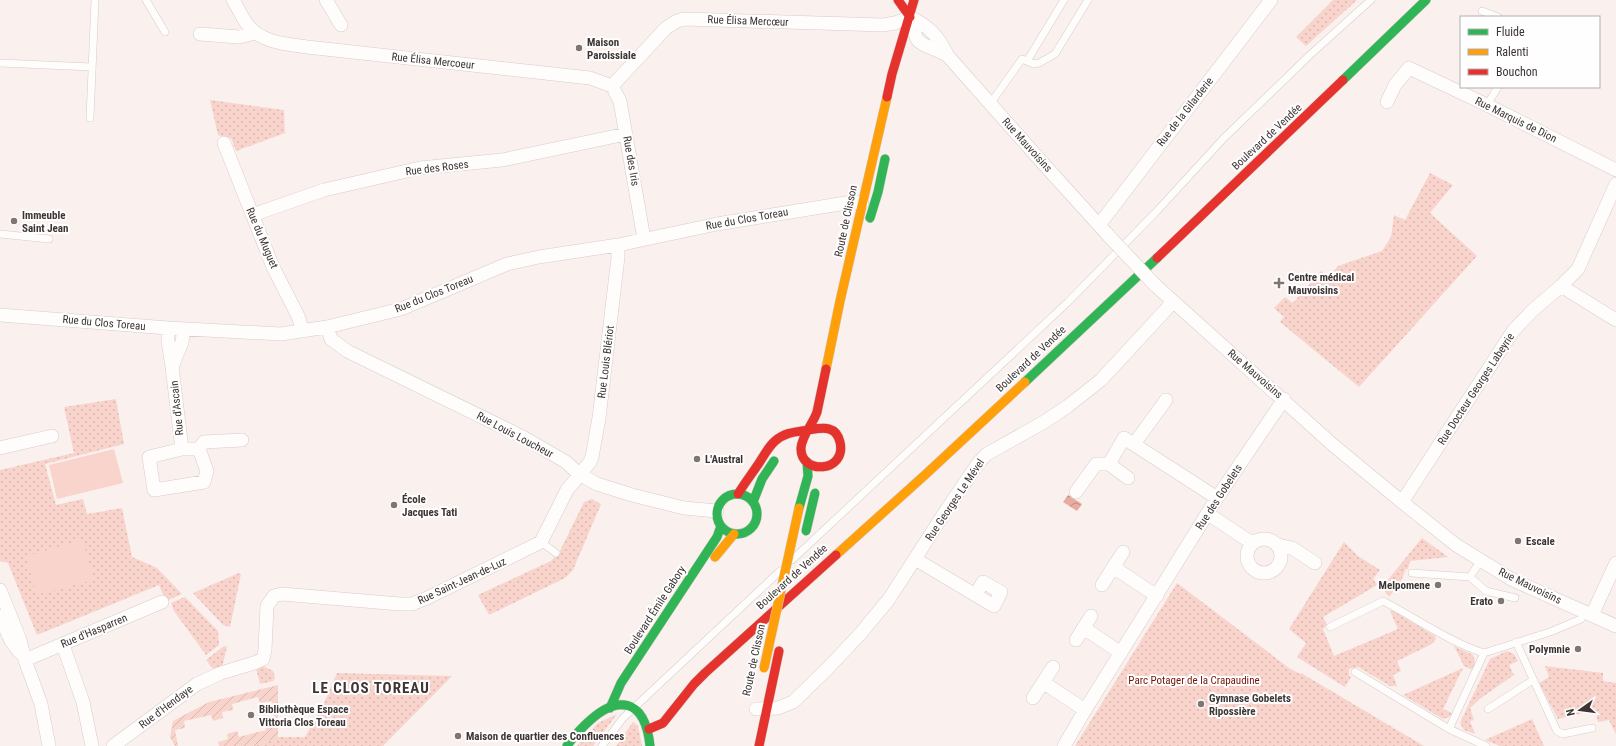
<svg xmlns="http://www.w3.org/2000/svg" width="1616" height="746" viewBox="0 0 1616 746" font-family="'Roboto Condensed',sans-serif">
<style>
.grass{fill:url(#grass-dots)}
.garden{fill:url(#garden-furrows)}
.pitch{fill:#f9d4cd}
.water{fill:url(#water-waves)}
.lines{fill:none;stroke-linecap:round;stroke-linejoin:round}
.lane-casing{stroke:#d5cdca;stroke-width:8}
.street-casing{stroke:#d5cdca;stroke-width:14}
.fast-casing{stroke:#d5cdca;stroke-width:10}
.slow-casing{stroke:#d5cdca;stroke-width:10}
.jam-casing{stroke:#d5cdca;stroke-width:10}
.lane{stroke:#fefdfc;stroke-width:7}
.street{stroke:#fefdfc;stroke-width:13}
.fast{stroke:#30b455;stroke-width:9}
.slow{stroke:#ff9f0a;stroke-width:9}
.jam{stroke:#e5322d;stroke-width:9}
.street-bridge-casing{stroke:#d5cdca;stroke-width:14;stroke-linecap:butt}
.fast-bridge-casing{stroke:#d5cdca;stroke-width:10;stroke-linecap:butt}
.slow-bridge-casing{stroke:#d5cdca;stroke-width:10;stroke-linecap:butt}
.street-bridge{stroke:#fefdfc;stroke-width:13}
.fast-bridge{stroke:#30b455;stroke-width:9}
.slow-bridge{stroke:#ff9f0a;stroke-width:9}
.poi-dot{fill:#7f7674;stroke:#fefefe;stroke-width:1.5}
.labels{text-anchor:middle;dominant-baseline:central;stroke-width:4;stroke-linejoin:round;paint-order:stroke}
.street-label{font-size:11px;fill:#3d3433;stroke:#fefefe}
.poi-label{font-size:11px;font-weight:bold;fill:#3d3433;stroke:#fefefe;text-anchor:start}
.park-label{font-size:11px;fill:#77140a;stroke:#fefefe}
.district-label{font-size:15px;font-weight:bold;letter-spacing:1px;fill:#3d3433;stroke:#fefefe}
</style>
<defs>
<pattern id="grass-dots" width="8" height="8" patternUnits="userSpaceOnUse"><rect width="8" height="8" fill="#f9d4cd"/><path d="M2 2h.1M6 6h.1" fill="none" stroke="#d6b7b0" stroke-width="1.8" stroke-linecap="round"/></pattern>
<pattern id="garden-furrows" width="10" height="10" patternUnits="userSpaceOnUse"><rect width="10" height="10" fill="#f9d4cd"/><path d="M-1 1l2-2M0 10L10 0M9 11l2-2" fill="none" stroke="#d6b7b0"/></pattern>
<pattern id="water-waves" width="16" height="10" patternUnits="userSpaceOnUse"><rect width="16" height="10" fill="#e8aba0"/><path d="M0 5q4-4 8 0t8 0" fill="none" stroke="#bd8c83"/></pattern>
</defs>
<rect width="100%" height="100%" fill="#faf0ed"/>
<!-- grass -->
<path class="grass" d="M1333 0H1357L1306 46 1296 37Z
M210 100 284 110 285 133 236 151 231 138 218 135Z
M1430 173 1453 185 1430 213 1477 256 1359 387 1280 322 1284 317 1274 308 1285 297 1293 303 1321 271 1329 277 1338 266 1382 251 1391 237 1394 215 1405 220Z
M116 399 124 444 45 464 56 505 83 499 87 514 122 508 132 557 157 568 182 594 166 601 159 585 37 635 8 563 0 561V470L74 453 64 407Z
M592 499 601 504 573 570 565 578 489 615 478 595 551 561 559 553 584 502Z
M1422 538 1448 557 1410 561 1408 569H1406L1400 583 1389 597 1382 587Z
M1344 542 1358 556 1380 570 1373 579 1377 585 1323 617 1327 625 1323 629 1334 656 1398 629 1390 611 1392 610 1435 636 1436 639 1432 644 1397 661 1401 671 1393 675 1397 686H1390L1358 667 1349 669V675L1351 677 1345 687 1297 657 1306 643 1289 629Z
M239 573 241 574 230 627 223 625 193 593Z
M1177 583 1289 668 1300 674 1301 673 1424 746H1075Z
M185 597 218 631 219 645 206 655 174 611 171 603Z
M224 646 227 647 222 667 213 669 206 660Z
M1454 646 1473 655 1475 662 1473 670 1464 666Z
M1507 651 1514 654 1518 661 1509 665 1514 675 1481 698 1470 708 1474 720 1470 721 1475 734 1464 730 1460 723 1490 659Z
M263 666 273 671 275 678 273 681 260 684 256 668Z
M1545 666 1603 673V681L1616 683V734L1609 720 1598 722 1595 710 1558 719 1539 683 1549 677Z
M1463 668 1443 709 1452 713 1449 717 1443 719 1403 695Z
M337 673 452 676 383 746H254L278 737H305L324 703Z
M617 714 593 746H577L598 723Z
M1532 719 1544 746H1500L1485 740Z
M633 722 638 726 642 746H616Z"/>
<!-- garden -->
<path class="garden" d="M278 685V737L254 746H219L218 742 228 739 227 734 237 731 239 737 266 730 265 724 276 722 271 701 260 703 258 697 232 704 233 710 222 712 223 718 213 721 211 715 184 721 185 728 175 730 178 746H175L170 737 173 721 209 702Z"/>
<!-- pitch -->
<path class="pitch" d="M114 449 123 483 57 499 49 465Z
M83 540 94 580 36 595 26 556Z"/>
<!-- water -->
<path class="water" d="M1068 495 1082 504 1077 511 1063 502Z"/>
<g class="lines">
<defs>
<path id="lane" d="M146 0 165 32
M1482 11 1498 17
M1027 61 1064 0
M0 63 92 67
M990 104 1022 59 1034 64 1039 63 1055 54 1088 0
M1487 105 1498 87
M90 118 95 0
M0 234 49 239
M541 542 556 553
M792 560 1068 302 1156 212 1224 138 1312 53 1371 0
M1412 573 1470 577 1486 591 1515 598
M1470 577 1481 560
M1330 627 1383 601C1416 618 1449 642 1484 653L1550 632 1581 619 1585 612
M1516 642 1557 731 1563 734 1592 728
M1355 672 1449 729 1486 746
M1488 709 1533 680
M1449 729 1484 653
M602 746 623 718 780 571"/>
<path id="street" d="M233 0C238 8 242 17 247 24 261 43 286 44 307 47L590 78 612 86
M326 0 341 25
M910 17C912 24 914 32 917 39 921 46 940 50 948 56L1040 160 1107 234
M910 17C930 27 938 36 948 56
M200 34 239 37 255 33
M612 86 666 28 677 21 684 19 883 25 895 23 910 17
M612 86 620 101 644 239
M1387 102 1395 85 1409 68 1487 105 1616 170
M224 143 273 267 298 316 303 331
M252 215 324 190 420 168 502 160 626 134
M1099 225 1271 0
M1155 285 1333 445 1402 502 1456 545 1511 579 1616 626
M1561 286 1616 320
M0 315 168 328 281 334 327 327 401 309 507 264 539 257 618 245 717 224 852 202 862 203
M327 327 331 339 347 351 523 437 566 462 579 474 597 484 632 495 684 508 717 511
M168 328V341L172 367 182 342 184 329
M172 367 182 449
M1134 444 1166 400
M0 448 52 436
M182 449H199L207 471 204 482 154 490 149 457Z
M199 449 204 442 242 440
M1109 464 1124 438 1217 498
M1076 492 1096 464H1109L1128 478
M1402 502 1513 331 1533 310 1561 286 1578 269 1616 184
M1208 514 1252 543
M1247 556a17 17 0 1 1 34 0a17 17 0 1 1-34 0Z
M1278 545 1292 548 1315 563
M915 559 994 606 1001 592 983 582 976 594
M1113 567 1157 596
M1102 585 1123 552
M0 590 19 637 25 660 41 704 49 746
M1592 615 1616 563
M0 616 11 641 19 652
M1084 628 1121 653
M1076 640 1091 616
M63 645 83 702 92 746
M25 660 162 602
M1044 683 1085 710
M1033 698 1053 667
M756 709 778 708 793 702 827 669 861 633 889 599 947 509 979 462 987 454 1044 422 1068 406 1101 380 1173 302
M113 746 197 684 221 673 254 663 263 659 265 650 267 606 274 596 282 594 400 604H412L427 598 541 542 567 490 590 462 592 457 599 418 618 257V245
M1064 746 1085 710 1217 498 1284 399"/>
<path id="fast" d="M1343 80 1426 0
M870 218 878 192 885 159
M1025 382 1157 258
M717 514a20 20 0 1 1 40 0a20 20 0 1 1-40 0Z
M753 502 762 479 774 461
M799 508 808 476 807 462
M610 708 621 683 717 537 721 526
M567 746C572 738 578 732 585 725 617 693 645 698 650 746"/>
<path id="slow" d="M826 369 840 301 887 97
M836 555 926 474 1025 382
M715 557 734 534"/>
<path id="jam" d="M898 0 910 17
M887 97 892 74 914 0
M1157 258 1343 80
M738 494C744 484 751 475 757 466 763 458 767 448 775 441 785 432 796 432 808 430 821 428 836 424 840 442 847 473 800 475 801 448 802 435 813 424 817 412L826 369
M649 729 663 723 694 684 705 673 836 555
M759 746 779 651"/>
</defs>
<!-- lane casing -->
<use href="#lane" class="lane-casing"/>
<!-- street casing -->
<use href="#street" class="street-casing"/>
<!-- fast casing -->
<use href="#fast" class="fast-casing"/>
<!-- slow casing -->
<use href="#slow" class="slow-casing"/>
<!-- jam casing -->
<use href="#jam" class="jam-casing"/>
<!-- lane -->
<use href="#lane" class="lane"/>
<!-- street -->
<use href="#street" class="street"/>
<!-- fast -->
<use href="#fast" class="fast"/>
<!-- slow -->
<use href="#slow" class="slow"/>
<!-- jam -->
<use href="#jam" class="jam"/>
<defs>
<path id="street-bridge" d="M1107 234 1155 285"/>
<path id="fast-bridge" d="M806 531 815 493"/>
<path id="slow-bridge" d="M764 668 799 508"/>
</defs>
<!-- street-bridge casing -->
<use href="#street-bridge" class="street-bridge-casing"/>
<!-- fast-bridge casing -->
<use href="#fast-bridge" class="fast-bridge-casing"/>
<!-- slow-bridge casing -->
<use href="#slow-bridge" class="slow-bridge-casing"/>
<!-- street-bridge -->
<use href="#street-bridge" class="street-bridge"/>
<!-- fast-bridge -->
<use href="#fast-bridge" class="fast-bridge"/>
<!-- slow-bridge -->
<use href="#slow-bridge" class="slow-bridge"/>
</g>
<!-- markers -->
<g class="poi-dot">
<circle cx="579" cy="48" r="4"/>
<circle cx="14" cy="221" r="4"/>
<path d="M1277 277h4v4h4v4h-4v4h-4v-4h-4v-4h4z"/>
<circle cx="697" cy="459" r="4"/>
<circle cx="394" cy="505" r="4"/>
<circle cx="1518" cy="541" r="4"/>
<circle cx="1438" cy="585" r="4"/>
<circle cx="1501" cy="601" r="4"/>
<circle cx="1578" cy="649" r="4"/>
<circle cx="1201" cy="704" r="4"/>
<circle cx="251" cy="715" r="4"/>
<circle cx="458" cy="736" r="4"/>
</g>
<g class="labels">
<!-- street labels -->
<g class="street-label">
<text transform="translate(748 21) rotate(2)">Rue Élisa Mercœur</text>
<text transform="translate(433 61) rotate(6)">Rue Élisa Mercoeur</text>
<text transform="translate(1185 112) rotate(-52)">Rue de la Gilarderie</text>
<text transform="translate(1516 120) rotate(26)">Rue Marquis de Dion</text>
<text transform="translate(1267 137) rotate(-43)">Boulevard de Vendée</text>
<text transform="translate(1027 145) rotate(48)">Rue Mauvoisins</text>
<text transform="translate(631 161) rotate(80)">Rue des Iris</text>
<text transform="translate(437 168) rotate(-7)">Rue des Roses</text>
<text transform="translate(747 219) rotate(-10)">Rue du Clos Toreau</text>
<text transform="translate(846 221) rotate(-78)">Route de Clisson</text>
<text transform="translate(262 238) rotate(67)">Rue du Muguet</text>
<text transform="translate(434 294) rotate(-22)">Rue du Clos Toreau</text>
<text transform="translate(104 323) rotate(5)">Rue du Clos Toreau</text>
<text transform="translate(1031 359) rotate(-43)">Boulevard de Vendée</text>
<text transform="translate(606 362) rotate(-83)">Rue Louis Blériot</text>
<text transform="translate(1255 374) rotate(41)">Rue Mauvoisins</text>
<text transform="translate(1476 389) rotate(-57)">Rue Docteur Georges Labeyrie</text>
<text transform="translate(177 408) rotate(-96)">Rue d'Ascain</text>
<text transform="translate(515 435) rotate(28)">Rue Louis Loucheur</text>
<text transform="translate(1219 497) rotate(-57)">Rue des Gobelets</text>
<text transform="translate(955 500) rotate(-56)">Rue Georges Le Mével</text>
<text transform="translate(792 577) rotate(-42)">Boulevard de Vendée</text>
<text transform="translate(462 581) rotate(-25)">Rue Saint-Jean-de-Luz</text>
<text transform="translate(1530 586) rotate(26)">Rue Mauvoisins</text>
<text transform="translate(655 610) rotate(-57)">Boulevard Émile Gabory</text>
<text transform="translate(94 631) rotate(-23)">Rue d'Hasparren</text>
<text transform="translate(754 660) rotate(-78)">Route de Clisson</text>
<text transform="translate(166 707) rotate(-37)">Rue d'Hendaye</text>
</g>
<!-- poi labels -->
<g class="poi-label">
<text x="587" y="42">Maison<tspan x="587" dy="13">Paroissiale</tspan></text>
<text x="22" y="215">Immeuble<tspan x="22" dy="13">Saint Jean</tspan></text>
<text x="1288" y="277">Centre médical<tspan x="1288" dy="13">Mauvoisins</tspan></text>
<text x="705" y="459">L'Austral</text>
<text x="402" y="499">École<tspan x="402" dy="13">Jacques Tati</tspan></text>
<text x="1526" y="541">Escale</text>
<text x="1430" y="585" text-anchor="end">Melpomene</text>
<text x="1493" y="601" text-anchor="end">Erato</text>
<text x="1570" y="649" text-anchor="end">Polymnie</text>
<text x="1209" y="698">Gymnase Gobelets<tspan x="1209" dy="13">Ripossière</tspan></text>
<text x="259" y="709">Bibliothèque Espace<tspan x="259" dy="13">Vittoria Clos Toreau</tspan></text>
<text x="466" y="736">Maison de quartier des Confluences</text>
</g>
<!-- park labels -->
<g class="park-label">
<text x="1194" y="680">Parc Potager de la Crapaudine</text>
</g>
<!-- district labels -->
<g class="district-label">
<text x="371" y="688">LE CLOS TOREAU</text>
</g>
</g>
<!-- legend -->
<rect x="1460" y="16" width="140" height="72" fill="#fefefe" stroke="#b1adad"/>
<rect x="1468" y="29" width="20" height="6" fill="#30b455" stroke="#b1adad"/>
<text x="1496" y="36" font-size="12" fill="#3d3433">Fluide</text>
<rect x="1468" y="49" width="20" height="6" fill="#ff9f0a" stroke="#b1adad"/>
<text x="1496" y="56" font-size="12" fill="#3d3433">Ralenti</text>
<rect x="1468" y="69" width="20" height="6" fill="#e5322d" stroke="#b1adad"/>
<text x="1496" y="76" font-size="12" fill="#3d3433">Bouchon</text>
<!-- north arrow -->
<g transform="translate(1580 710) rotate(256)" stroke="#fefefe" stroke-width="3" paint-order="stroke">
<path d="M0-3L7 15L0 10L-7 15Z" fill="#3d3433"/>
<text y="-6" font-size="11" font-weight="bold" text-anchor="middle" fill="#3d3433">N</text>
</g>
</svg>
